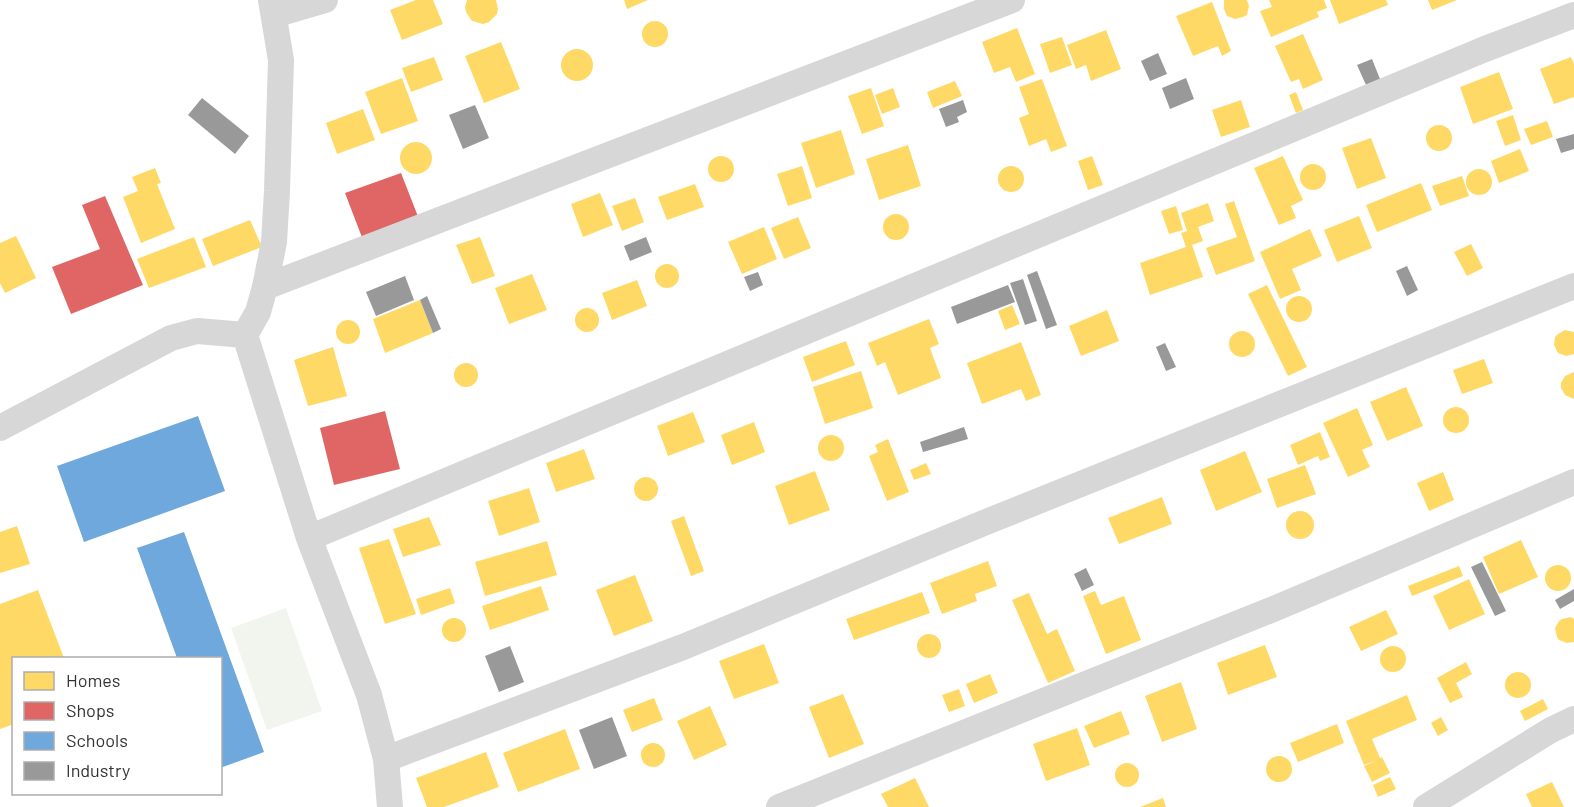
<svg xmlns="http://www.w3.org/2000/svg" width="1574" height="807" viewBox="0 0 1574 807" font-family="Barlow,sans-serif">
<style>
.green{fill:#f1f5ed}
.homes{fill:#ffd966}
.shops{fill:#e06666}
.schools{fill:#6fa8dc}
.industry{fill:#999}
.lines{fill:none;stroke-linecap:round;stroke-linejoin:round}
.minor{stroke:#d7d7d7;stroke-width:26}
</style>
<rect width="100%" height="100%" fill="#fff"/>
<!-- green -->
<path class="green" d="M286 608 322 711 267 730 231 628Z"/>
<!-- homes -->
<path class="homes" d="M416 0H433L443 24 402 40 390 10Z
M467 0H496L498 9 497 14 489 22 483 24 472 21 466 12 465 7Z
M624 0H648L627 9Z
M1224 0H1247L1249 6 1247 15 1243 17 1235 19 1227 16 1224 9Z
M1269 0H1324L1327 8 1317 12 1319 17 1271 37 1260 11 1272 7Z
M1330 0H1386L1388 5 1339 24Z
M1428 0H1457L1432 10Z
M1212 2 1231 51 1222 56 1218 46 1193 56 1176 16Z
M642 34a13 13 0 1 1 26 0a13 13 0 1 1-26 0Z
M1017 28 1035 74 1016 82 1010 67 994 73 982 42Z
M1106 30 1121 69 1091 81 1086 65 1076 69 1067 45Z
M1303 34 1323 80 1303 89 1299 79 1291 82 1275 46Z
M1062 37 1072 65 1050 73 1040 44Z
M501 42 520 89 484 103 465 56Z
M561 65a16 16 0 1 1 32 0a16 16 0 1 1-32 0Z
M434 57 443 80 411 92 402 68Z
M1571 57 1574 64V97L1554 104 1540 69Z
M1499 72 1513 109 1473 124 1460 87Z
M402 78 418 121 381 134 365 92Z
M1042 79 1067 146 1051 152 1046 139 1029 146 1019 118 1029 114 1019 87Z
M955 81 962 96 933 108 927 92Z
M871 88 884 126 862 134 848 96Z
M893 88 900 107 882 114 875 95Z
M1296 92 1303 110 1296 113 1289 95Z
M1241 100 1250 127 1221 137 1212 110Z
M363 109 375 140 337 154 326 123Z
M1513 115 1521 140 1505 146 1496 121Z
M1547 121 1553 137 1531 145 1524 129Z
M1426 138a13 13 0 1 1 26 0a13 13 0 1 1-26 0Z
M841 130 855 174 816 188 801 143Z
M1371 138 1386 178 1357 189 1342 148Z
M400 158a16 16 0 1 1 32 0a16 16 0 1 1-32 0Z
M908 145 921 186 879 200 866 159Z
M1520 149 1529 171 1499 183 1491 161Z
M1092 156 1103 185 1088 190 1078 161Z
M1283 156 1303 200 1291 206 1296 218 1279 225 1254 168Z
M708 169a13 13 0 1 1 26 0a13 13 0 1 1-26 0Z
M1300 177a13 13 0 1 1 26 0a13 13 0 1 1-26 0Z
M802 166 812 198 788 206 777 174Z
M998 179a13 13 0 1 1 26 0a13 13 0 1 1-26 0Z
M155 168 161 183 157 184 175 229 141 243 123 197 138 191 132 177Z
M1466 182a13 13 0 1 1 26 0a13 13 0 1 1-26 0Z
M1462 176 1469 196 1440 206 1432 186Z
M1421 183 1432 210 1377 232 1366 205Z
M695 184 704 207 667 220 658 197Z
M600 193 613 225 583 237 571 204Z
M635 198 644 222 622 231 612 206Z
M1234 201 1255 261 1216 275 1206 248 1237 237 1225 204Z
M1208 203 1214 221 1198 227 1203 241 1192 245 1203 277 1150 295 1140 263 1186 247 1181 233 1187 231 1181 213Z
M1176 206 1183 230 1169 234 1161 211Z
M883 227a13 13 0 1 1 26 0a13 13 0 1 1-26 0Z
M1359 216 1372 248 1337 262 1324 230Z
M798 217 811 248 784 259 771 228Z
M250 220 262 247 213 266 202 239Z
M764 227 777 259 742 274 728 242Z
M1310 229 1322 256 1292 269 1301 290 1280 299 1260 252Z
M16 236 36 278 5 293 0 283V243Z
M194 237 206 267 149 288 137 259Z
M480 237 495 276 472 284 456 245Z
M1471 244 1483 268 1467 276 1454 252Z
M655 276a12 12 0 1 1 24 0a12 12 0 1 1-24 0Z
M532 274 547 310 509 324 495 288Z
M637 280 647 306 612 320 602 293Z
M1267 285 1307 367 1288 376 1248 294Z
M1286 309a13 13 0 1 1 26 0a13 13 0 1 1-26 0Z
M420 300 433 333 385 353 373 319Z
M1012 305 1020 324 1005 330 998 311Z
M575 320a12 12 0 1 1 24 0a12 12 0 1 1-24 0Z
M1107 310 1119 341 1081 356 1069 326Z
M929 319 939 344 930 348 941 378 898 395 885 362 877 366 868 343Z
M336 332a12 12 0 1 1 24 0a12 12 0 1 1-24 0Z
M1565 330 1574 332V354L1566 356 1558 353 1554 345 1555 337 1558 334Z
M1229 344a13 13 0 1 1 26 0a13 13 0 1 1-26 0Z
M846 341 855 365 812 382 803 357Z
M1021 342 1041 395 1026 401 1021 389 982 404 967 363Z
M333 347 347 396 308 406 294 360Z
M1484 359 1493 383 1462 394 1453 370Z
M454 375a12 12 0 1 1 24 0a12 12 0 1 1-24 0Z
M861 371 873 408 825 424 813 387Z
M1574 372V399L1565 395 1561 388V383L1565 376Z
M1406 387 1423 426 1387 441 1370 402Z
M1443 420a13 13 0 1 1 26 0a13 13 0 1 1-26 0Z
M1357 408 1373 445 1362 450 1370 467 1348 477 1323 423Z
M693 412 705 442 668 456 657 426Z
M754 422 765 452 732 465 721 435Z
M1320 432 1330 457 1320 461 1318 456 1298 465 1290 445Z
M818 448a13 13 0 1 1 26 0a13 13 0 1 1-26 0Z
M888 439 909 492 887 501 869 456 878 452 875 445Z
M584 449 595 479 556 492 546 463Z
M1245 451 1262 492 1216 511 1200 470Z
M926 463 931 474 914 480 910 470Z
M1305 465 1316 494 1277 508 1267 479Z
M815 471 830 510 789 525 775 486Z
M1443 472 1454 500 1429 511 1417 483Z
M634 489a12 12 0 1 1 24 0a12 12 0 1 1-24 0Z
M529 488 540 522 499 536 488 501Z
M1162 497 1172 524 1119 544 1108 518Z
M1286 525a14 14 0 1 1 28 0a14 14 0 1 1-28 0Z
M684 516 704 571 691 576 671 521Z
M429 517 441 545 403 557 393 529Z
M17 526 30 564 0 573V532Z
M389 539 416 614 385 624 359 548Z
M1521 540 1538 577 1499 594 1483 557Z
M547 541 557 575 485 596 475 562Z
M988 561 997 586 975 594 977 601 942 614 930 583Z
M1545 578a13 13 0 1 1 26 0a13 13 0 1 1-26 0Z
M1459 566 1463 576 1412 596 1408 586Z
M635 575 653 621 614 636 596 590Z
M1469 579 1485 614 1449 630 1433 596Z
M541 586 549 610 490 630 482 606Z
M450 588 455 603 421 615 416 599Z
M38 590 64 658H14V724L0 729V604Z
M1095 591 1101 605 1124 596 1141 640 1106 654 1083 596Z
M922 592 930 613 854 640 846 619Z
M1029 593 1047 634 1057 629 1075 671 1048 683 1012 600Z
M1386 610 1398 634 1361 651 1349 627Z
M1571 617 1574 619V642L1567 643 1559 640 1557 637 1555 628 1559 621 1562 619Z
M442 630a12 12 0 1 1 24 0a12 12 0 1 1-24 0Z
M917 646a12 12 0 1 1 24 0a12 12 0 1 1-24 0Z
M764 644 779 683 734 699 719 661Z
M1265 645 1277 677 1228 695 1217 663Z
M1380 659a13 13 0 1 1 26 0a13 13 0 1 1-26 0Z
M1466 662 1472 674 1456 683 1463 697 1450 703 1437 678Z
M1505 685a13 13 0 1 1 26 0a13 13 0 1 1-26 0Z
M990 674 998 693 974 703 966 684Z
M1181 682 1197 729 1162 742 1145 696Z
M959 689 965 706 949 712 942 695Z
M843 694 864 744 829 758 809 707Z
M1407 695 1417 720 1372 739 1380 758 1382 757 1390 773 1372 782 1364 766 1377 760 1364 765 1346 721Z
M654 698 663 720 632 732 623 710Z
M1543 699 1548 709 1525 721 1520 711Z
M710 706 727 745 694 760 677 721Z
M1121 711 1130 734 1094 748 1084 726Z
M1441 717 1448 730 1438 736 1431 723Z
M1337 724 1344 743 1298 762 1290 743Z
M1077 728 1090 765 1046 781 1033 744Z
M565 729 580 769 518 792 503 753Z
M641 755a12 12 0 1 1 24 0a12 12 0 1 1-24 0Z
M486 752 499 787 444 807H427L416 778Z
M1266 769a13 13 0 1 1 26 0a13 13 0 1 1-26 0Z
M1115 775a12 12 0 1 1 24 0a12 12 0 1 1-24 0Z
M1390 777 1396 789 1378 797 1373 785Z
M915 778 929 807H888L881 794Z
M1552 782 1564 807H1532L1526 794Z
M1163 798 1166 807H1140Z"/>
<!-- shops -->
<path class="shops" d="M401 173 419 219 363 240 345 193Z
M105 196 143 285 71 314 52 267 100 249 82 205Z
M385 411 400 469 334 485 320 428Z"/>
<!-- schools -->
<path class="schools" d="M198 416 225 491 84 542 57 466Z
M184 532 264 752 220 768V658H177L137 548Z"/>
<!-- industry -->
<path class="industry" d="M1158 53 1167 74 1150 81 1141 61Z
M1372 59 1380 79 1366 85 1357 65Z
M1186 78 1194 99 1170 109 1162 88Z
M202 98 249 136 235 154 188 115Z
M963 100 967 112 957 117 959 122 946 127 939 109Z
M475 105 489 138 463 149 449 115Z
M1574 134V149L1561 153 1556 139Z
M646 237 652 252 630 261 624 246Z
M1407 266 1418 290 1407 296 1396 271Z
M1037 271 1057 325 1046 329 1027 275Z
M758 272 763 285 750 291 744 277Z
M405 276 414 300 376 316 366 292Z
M1023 279 1037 321 1025 325 1010 283Z
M1008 285 1015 302 957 324 951 307Z
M427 296 441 329 433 333 420 300Z
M1165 343 1176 367 1166 371 1156 347Z
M964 427 968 439 923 452 920 442Z
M1482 562 1506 611 1495 616 1471 567Z
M1086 568 1094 585 1082 591 1074 574Z
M1574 589V601L1560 609 1555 600Z
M510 646 524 682 499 692 485 656Z
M612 717 627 756 594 769 579 730Z"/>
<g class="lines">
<!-- minor -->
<path class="minor" d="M271 0 281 60 277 191 274 242 265 287 258 312 245 335 309 538 369 695 386 759 390 807
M274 15 325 0
M265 287 1012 0
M0 428 171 338 197 331 245 335
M309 538 1485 49 1574 15
M386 759 683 647 991 520 1574 286
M779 807 1276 608 1574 482
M1426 807 1551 730 1574 719"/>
</g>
<!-- legend -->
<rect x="12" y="657" width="210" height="138" fill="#ffffff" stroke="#adadad" stroke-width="1.5"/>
<rect x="24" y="672" width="30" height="18" fill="#ffd966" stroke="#adadad" stroke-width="1.5"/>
<text x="66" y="687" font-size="18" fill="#333333">Homes</text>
<rect x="24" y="702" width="30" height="18" fill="#e06666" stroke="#adadad" stroke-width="1.5"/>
<text x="66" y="717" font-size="18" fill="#333333">Shops</text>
<rect x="24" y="732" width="30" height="18" fill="#6fa8dc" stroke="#adadad" stroke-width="1.5"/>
<text x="66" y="747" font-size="18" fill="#333333">Schools</text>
<rect x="24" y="762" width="30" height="18" fill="#999999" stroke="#adadad" stroke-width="1.5"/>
<text x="66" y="777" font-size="18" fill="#333333">Industry</text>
</svg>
